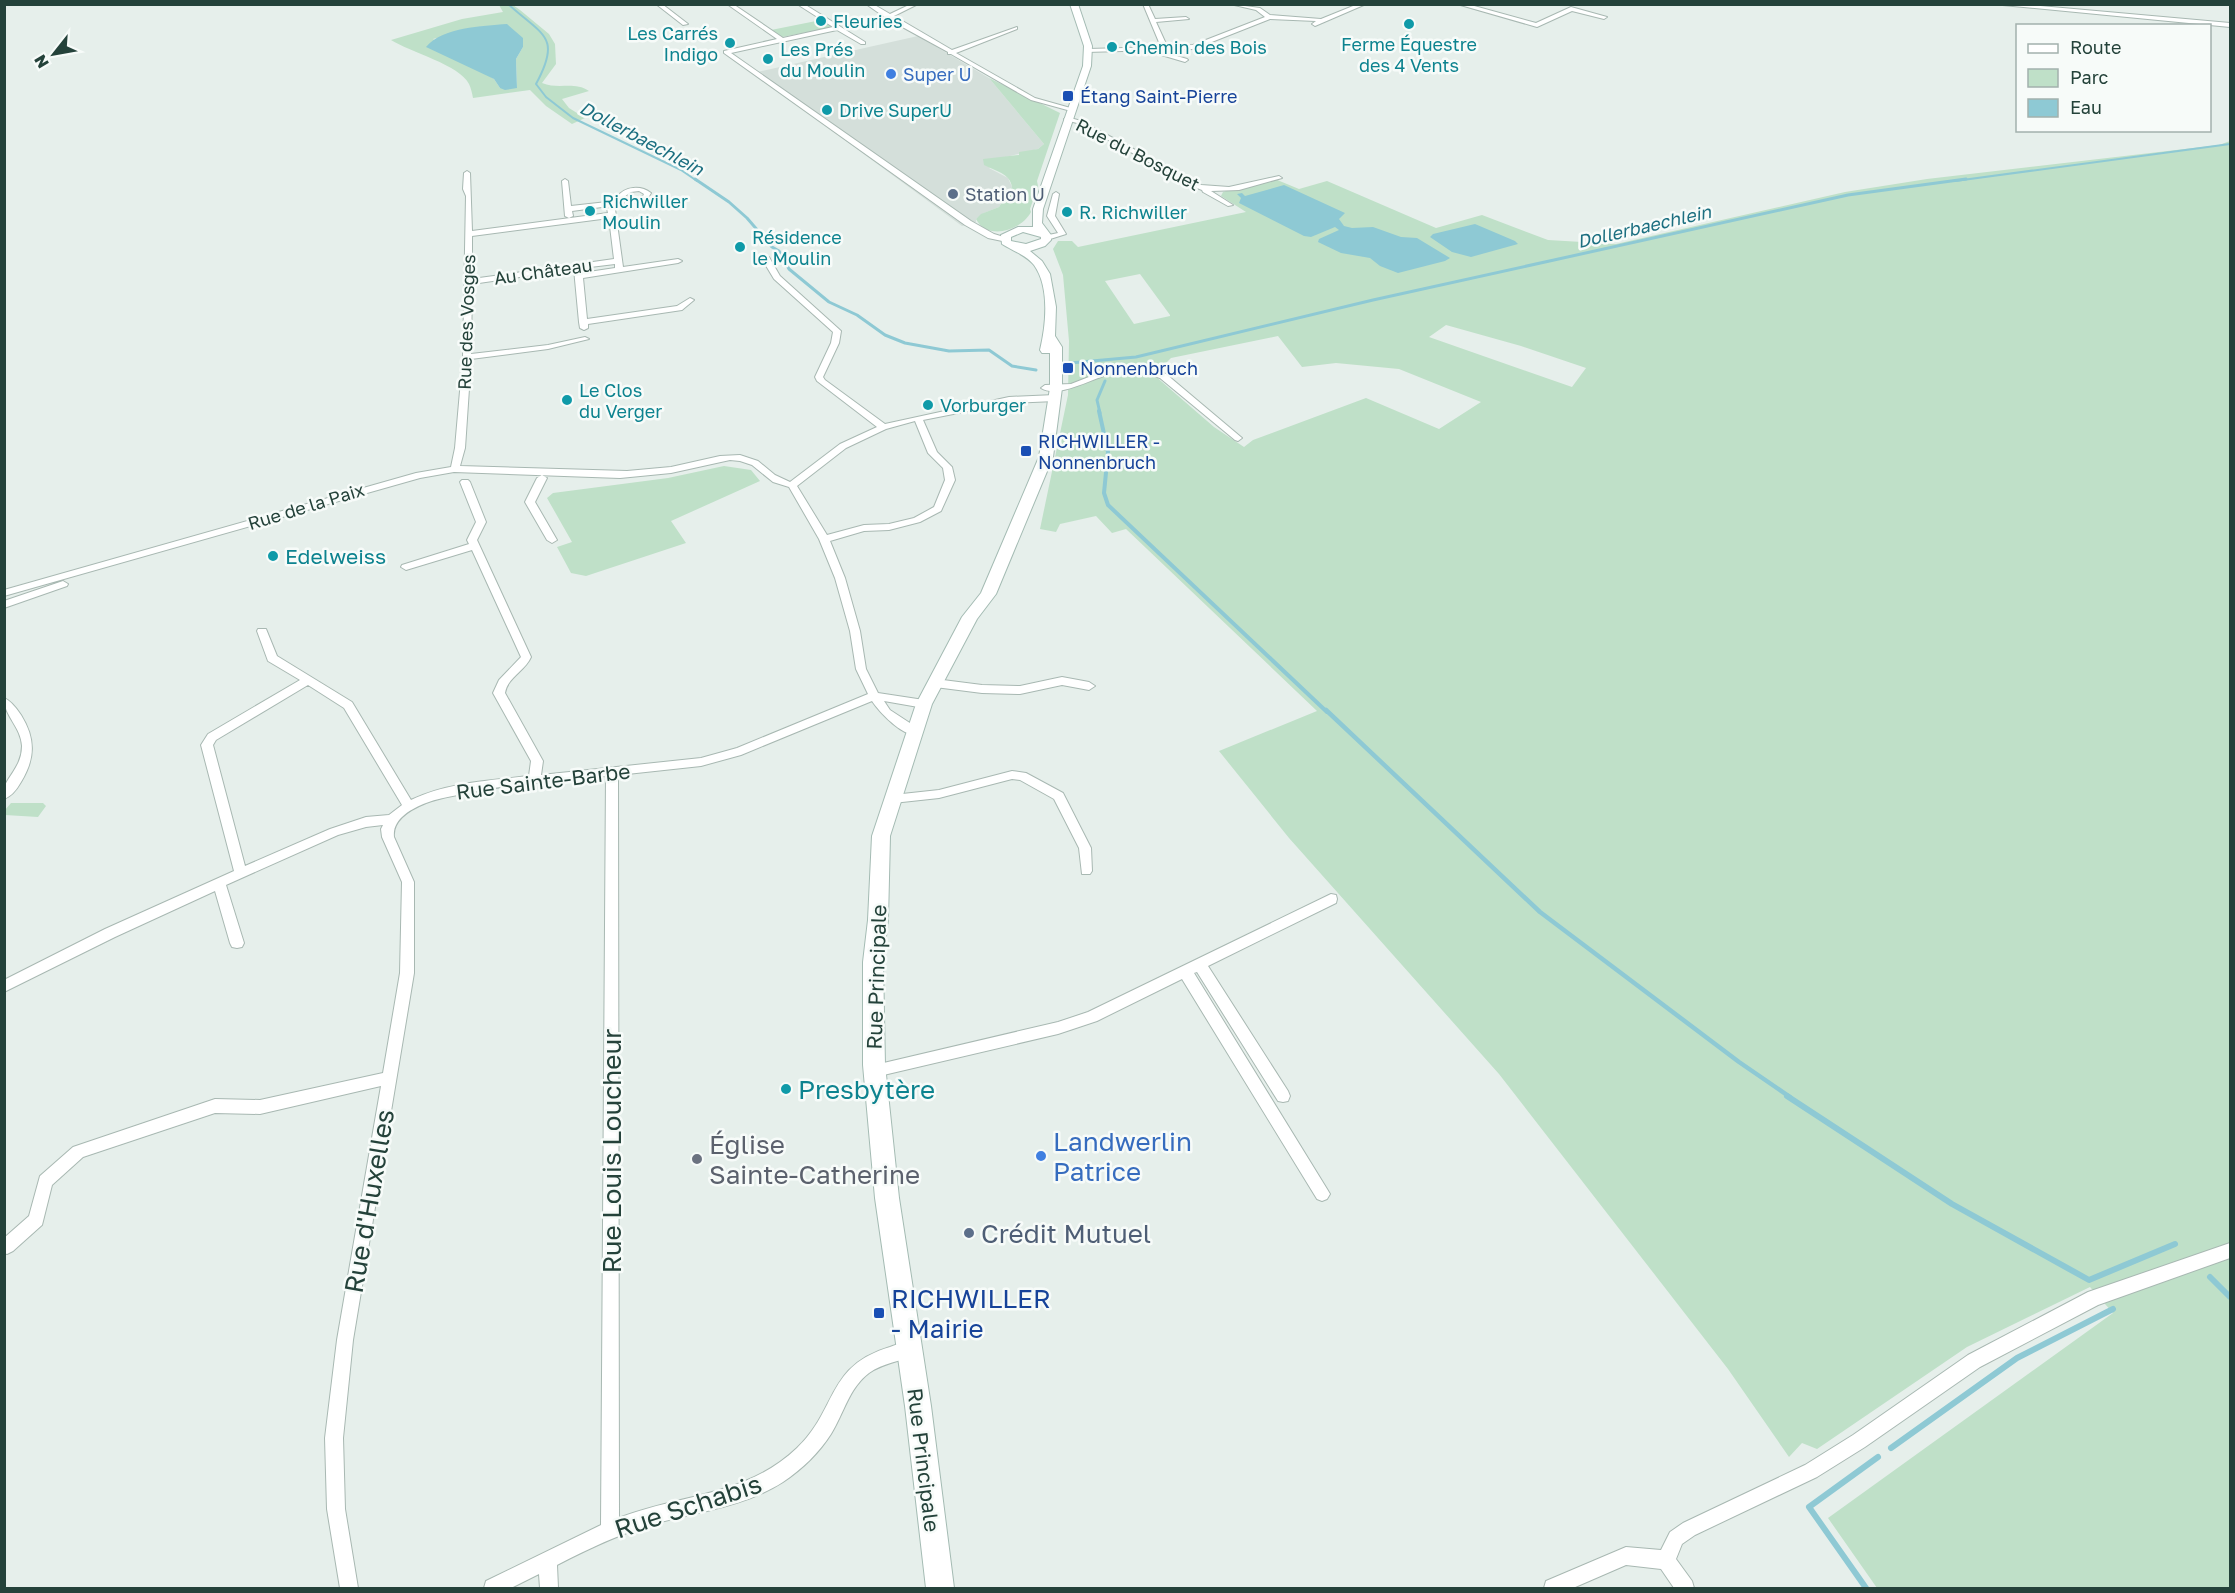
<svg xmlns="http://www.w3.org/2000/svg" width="2235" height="1593" viewBox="0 0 2235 1593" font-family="'Golos Text',sans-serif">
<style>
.built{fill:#d4dfda}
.green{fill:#bfe0c8;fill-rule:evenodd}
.water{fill:#8ec9d4}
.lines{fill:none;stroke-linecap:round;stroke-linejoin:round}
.stream-far4{stroke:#8ec9d4;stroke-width:2}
.stream-far3{stroke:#8ec9d4;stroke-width:3}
.stream-far2{stroke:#8ec9d4;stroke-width:4}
.stream-far1{stroke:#8ec9d4;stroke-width:4.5}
.stream{stroke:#8ec9d4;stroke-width:6}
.minor-casing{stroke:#a8b8b2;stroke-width:2}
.secondary-casing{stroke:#a4bbb3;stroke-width:2}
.minor{fill:#fff;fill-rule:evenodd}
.secondary{fill:#fff;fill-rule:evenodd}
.culture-dot{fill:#0f9aa8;stroke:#f7fbf9;stroke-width:2}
.shop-dot{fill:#3f7fe0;stroke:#f7fbf9;stroke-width:2}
.transit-dot{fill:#1a4fb4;stroke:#f7fbf9;stroke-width:2}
.service-dot{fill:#5c6f8a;stroke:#f7fbf9;stroke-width:2}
.worship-dot{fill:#6b7280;stroke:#f7fbf9;stroke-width:2}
.labels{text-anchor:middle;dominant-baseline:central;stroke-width:5;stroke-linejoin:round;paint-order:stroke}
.far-culture-label{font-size:18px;fill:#0d838f;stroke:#f7fbf9;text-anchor:start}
.far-shop-label{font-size:18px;fill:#366cbe;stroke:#f7fbf9;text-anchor:start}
.far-transit-label{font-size:18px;fill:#164399;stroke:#f7fbf9;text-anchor:start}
.far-water-label{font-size:18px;font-style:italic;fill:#1c6f80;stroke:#f7fbf9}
.far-street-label{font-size:18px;fill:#24423a;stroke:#f7fbf9}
.far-service-label{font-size:18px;fill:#4e5e75;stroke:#f7fbf9;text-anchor:start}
.culture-label{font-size:21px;fill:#0d838f;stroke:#f7fbf9;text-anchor:start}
.street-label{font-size:21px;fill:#24423a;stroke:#f7fbf9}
.near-culture-label{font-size:26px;fill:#0d838f;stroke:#f7fbf9;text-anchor:start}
.near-shop-label{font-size:26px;fill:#366cbe;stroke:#f7fbf9;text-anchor:start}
.near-worship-label{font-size:26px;fill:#5b616d;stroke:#f7fbf9;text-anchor:start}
.near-street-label{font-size:26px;fill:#24423a;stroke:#f7fbf9}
.near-service-label{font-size:26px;fill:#4e5e75;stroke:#f7fbf9;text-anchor:start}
.near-transit-label{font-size:26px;fill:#164399;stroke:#f7fbf9;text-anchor:start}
</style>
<rect width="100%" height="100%" fill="#e6efeb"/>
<!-- built -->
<path class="built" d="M918 36 989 78 1044 144 1038 149 1002 158 989 168 1008 178 1012 187 999 207 984 213 976 219V222L962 226 753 73Z"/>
<!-- green -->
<path class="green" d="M499 5H513L520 10 549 34 555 44 556 64 542 83C559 90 574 81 589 91L562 99 569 108 585 118 572 124 546 106 530 90 473 98C472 93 471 88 469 84 460 65 410 52 391 40L462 19 503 12ZM484 26 523 47 516 59 517 88H500L494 79 433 39Z
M816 21H824L833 27 782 37 771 30Z
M989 78 1060 113 1037 181 1038 186 1030 209 1031 212C1021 231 987 241 976 219L981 214 999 207 1012 187C1010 173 995 171 984 165L983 159 1019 155V152L1038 149 1044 144Z
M2230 141V1588H1877L1828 1518 2113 1313 2090 1287 1967 1347 1817 1449 1802 1443 1789 1457 1728 1369 1499 1074 1289 838 1219 751 1317 711 1126 529 1112 533 1096 516 1060 524 1056 532 1040 529 1068 395 1069 341 1063 275 1053 249 1058 241H1072L1078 247 1246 212 1221 196 1223 192 1270 177 1299 189 1327 181 1436 228 1482 215 1548 240 1616 244 1845 192 1927 179 2219 145ZM1140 274 1170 315V316L1134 324 1105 281ZM1446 325 1521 346 1586 368 1572 387 1429 337ZM1278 336 1302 367 1336 363 1399 369 1481 402 1439 429 1366 398 1253 440 1244 447 1214 427 1154 375 1171 358Z
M724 466 751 470 760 481 671 521 686 543 586 576 571 573 557 547 572 542 547 498 553 493 668 478Z
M11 803H43L46 806 38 817 5 815V810Z"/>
<!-- water -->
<path class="water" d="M507 24 523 38V47L516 59 517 88 505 90 500 88 494 79 426 47C443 27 482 26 507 24Z
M1284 185 1345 213 1339 219 1344 226 1352 228 1373 227 1401 237 1417 238 1450 258 1445 261 1398 273 1380 266 1370 258 1341 253 1318 242 1319 239 1339 230 1335 227 1311 237 1304 236 1239 203 1241 198 1237 194 1242 193 1245 196Z
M1475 224 1515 241 1518 244 1471 257 1452 252 1430 237 1433 234Z"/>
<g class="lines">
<!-- stream-far4 -->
<path class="stream-far4" d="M508 4C543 36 562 36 536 84L546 97 573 118 681 170 697 181
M1955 181 2230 144"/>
<!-- stream-far3 -->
<path class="stream-far3" d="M695 179 729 202 747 218 772 247 779 251 789 269 829 302 857 315 885 335 905 343 949 351 989 350 1012 366 1036 370
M1070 363 1136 357 1373 300 1848 195 1966 179
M1083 363 1096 370
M1100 413 1097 400 1105 381"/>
<!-- stream-far2 -->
<path class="stream-far2" d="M1099 411 1108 452 1104 493 1108 505 1327 712"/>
<!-- stream-far1 -->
<path class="stream-far1" d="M1326 710 1540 912 1739 1062 1790 1097"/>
<!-- stream -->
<path class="stream" d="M1787 1096 1952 1204 2089 1280 2175 1244
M2210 1277 2230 1297
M1891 1448 2017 1358 2113 1309
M1866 1588 1809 1507 1878 1457"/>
<defs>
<path id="minor" d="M656 4H662L688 24 683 25Z
M727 4H733L783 38 833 27 797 4H804L865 42V44H861L837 30 731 53 971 221 994 234 1007 238V242L988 238 965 225 724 53V51L777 39Z
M866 4H873L890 14 911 4H918L894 16 952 50 1017 27V29L956 53 1035 98 1074 109 1071 111 1031 100 951 54H948V52L886 18Z
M1143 4H1148L1155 19 1186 17 1189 19 1156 22 1167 46 1193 45 1265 17 1256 10 1230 4 1260 8 1270 15 1321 19 1358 4H1366L1315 26 1312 24 1316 21 1270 19 1194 49 1086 52 1088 49 1161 47Z
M1457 4H1467L1536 23 1571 7 1607 17 1604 19 1572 11 1537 27Z
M1992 4H2018L2230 23V27Z
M1160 51 1187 59 1188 60 1185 62 1158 54Z
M1067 117 1081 121 1201 185 1229 187 1279 176 1282 178 1239 190 1211 191 1233 205 1228 206 1203 192 1202 190 1197 188 1077 123 1065 120 1064 119Z
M467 171 470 173 472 231 608 213 607 209 611 207 615 209 623 267 678 259 682 261 678 263 583 278 587 319 677 306 690 298 694 300 682 310 588 324V328L584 330 580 328 579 322 574 269 472 284 471 354 548 345 585 337 589 339 548 349 471 359 465 448 460 466 627 471 671 467 720 456 740 455 758 461 775 475 790 482 840 444 877 427 817 381 815 377 831 343 833 332 774 279 762 259 766 257H769L780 276 841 331 839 343 823 377 825 380 885 424 1009 397 1055 395 1059 398 1055 401 1009 403 923 420 937 452 952 467 955 480 941 511 920 522 889 530 864 531 830 541 845 578 860 631 866 669 878 693 924 700 930 704 924 708 884 701 890 710 919 729 921 732 919 735C904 738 880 713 872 701L741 755 701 766 618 775 619 1518C681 1494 747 1496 797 1448 838 1409 826 1366 890 1347 898 1344 907 1340 916 1343L918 1349 916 1355C901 1361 883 1363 869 1373 849 1388 844 1413 831 1434 819 1453 801 1470 783 1482 744 1507 697 1512 653 1524 619 1534 588 1549 557 1565L558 1588H540L539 1574 511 1588H484L486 1581 601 1525 606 776C557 781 506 784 458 795 448 797 436 799 426 803 411 809 392 819 394 837L414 882V973L353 1340 343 1438 345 1509 358 1588H340L327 1509 325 1438 337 1340 381 1086 260 1114 215 1113 83 1157 52 1185 42 1225 13 1251 7 1254 4 1253V1238L29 1216 40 1176 73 1147 215 1099 260 1100 383 1073 400 973 402 882 382 837 381 829 383 825 366 827 338 835 226 885 244 943 242 947 237 948 232 947 230 943 215 891 115 937 4 992V980L105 929 234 871 201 745 208 734 300 680 268 661 257 631 258 629H266L277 656 352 702 411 800C445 783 492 780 529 776L531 761 493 693 499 680 521 657 472 550 406 570 401 567 402 565 469 544 467 540 476 522 460 482 462 480H468L470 482 486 522 477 540 531 657C525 671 507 678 505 693L543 761 541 775 701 758 737 748 868 694 856 669 850 631 835 578 819 539 789 487 773 482 752 465 740 461 730 460 671 473 620 478 454 472 420 478 4 596V590L416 473 451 467 455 448 463 357 466 196 463 189 464 173ZM609 218 614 259 472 279V236ZM615 264V268L582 273V268ZM915 421 928 453 943 468 945 480 934 507 914 518 889 524 864 525 827 535 797 486 846 448 886 429ZM308 685 344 708 402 805 389 815 366 817 330 829 245 866 213 745 216 740Z
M565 179 568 181 571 206 616 201 619 200 617 197C625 186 641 185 651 193L648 198 634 203 625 202 617 205 572 211 573 216 569 218 565 216 562 181ZM639 191 644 194 643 196 634 199 624 197 631 192Z
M1056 192 1059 194 1055 216 1066 234 1047 240 1043 238 1044 236 1058 233 1047 216 1053 194Z
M1117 366 1152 369 1166 374 1242 438 1238 441 1235 440 1160 378C1148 374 1130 370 1118 372 1099 374 1060 400 1041 388L1045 385 1071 384Z
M542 475 547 478 535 502 557 540 552 543 547 540 525 502 537 478Z
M63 581 68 584 67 586 4 608V601Z
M1062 677 1089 682 1095 686 1089 690 1062 685 1020 694 982 693 935 687 929 683 935 679 982 685 1020 686Z
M4 698C11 701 17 709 21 715 36 739 35 759 21 782 17 789 12 796 4 799 4 795 4 789 5 785 12 772 22 763 22 746 21 727 4 716 4 698Z
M1012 771 1026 773 1063 793 1091 848 1092 871 1090 874H1082L1079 848 1054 799 1020 780 1012 779 939 798 893 803 887 799 893 795 939 790Z
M1331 894 1336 895 1337 899 1336 903 1208 966 1288 1091 1290 1096 1288 1101 1283 1102 1278 1101 1197 972 1194 973 1327 1189 1330 1194 1327 1199 1322 1201 1317 1199 1182 979 1097 1021 1058 1034 875 1077 870 1075 868 1071 870 1067 875 1065 1058 1022 1088 1012Z
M2230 1243V1258L2098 1305 1980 1367 1865 1447 1817 1477 1695 1535 1682 1544 1676 1559 1692 1581 1694 1588H1674L1661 1569 1626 1565 1573 1588H1544L1546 1581 1626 1547 1661 1550 1670 1532 1683 1523 1805 1465 1853 1435 1968 1355 2088 1292Z"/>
<path id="secondary" d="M1070 4H1078L1092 46 1091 66 1043 209 1042 223 1051 235V240L1045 246 1030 251 1042 261 1050 274 1056 307 1055 336 1062 347V388L1053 457 996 594 977 619 932 704 890 836 888 920 883 962 885 1065 899 1198 931 1406 954 1588H926L905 1406 875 1198 863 1065V962L868 920 872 836 916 704 962 617 981 593 1039 457 1050 388V353H1042L1040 350C1046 325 1050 287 1034 265 1026 255 1013 251 1002 244L1001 235 1018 227H1033V209L1083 66 1084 46ZM1023 232 1041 237V239L1026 244 1011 241V237Z"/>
</defs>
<!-- minor casing -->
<use href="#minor" class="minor-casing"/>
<!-- secondary casing -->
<use href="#secondary" class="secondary-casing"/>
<!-- minor -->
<use href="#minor" class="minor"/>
<!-- secondary -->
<use href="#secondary" class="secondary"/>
</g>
<!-- markers -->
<g class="culture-dot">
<circle cx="821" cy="21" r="6"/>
<circle cx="1409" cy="24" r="6"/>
<circle cx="730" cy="43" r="6"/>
<circle cx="1112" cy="47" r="6"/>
<circle cx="768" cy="59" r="6"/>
<circle cx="827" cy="110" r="6"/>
<circle cx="590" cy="211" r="6"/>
<circle cx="1067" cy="212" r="6"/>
<circle cx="740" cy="247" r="6"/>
<circle cx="567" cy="400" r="6"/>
<circle cx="928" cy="405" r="6"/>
<circle cx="273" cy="556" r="6"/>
<circle cx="786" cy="1089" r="6"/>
</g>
<g class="shop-dot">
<circle cx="891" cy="74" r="6"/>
<circle cx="1041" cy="1156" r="6"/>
</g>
<g class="transit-dot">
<rect x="1062" y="90" width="12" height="12" rx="3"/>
<rect x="1062" y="362" width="12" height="12" rx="3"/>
<rect x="1020" y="445" width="12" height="12" rx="3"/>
<rect x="873" y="1307" width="12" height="12" rx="3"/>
</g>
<g class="service-dot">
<circle cx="953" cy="194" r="6"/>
<circle cx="969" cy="1233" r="6"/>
</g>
<circle class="worship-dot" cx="697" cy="1159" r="6"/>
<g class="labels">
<!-- far-culture labels -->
<g class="far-culture-label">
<text x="833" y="21">Fleuries</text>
<text x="718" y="33" text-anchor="end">Les Carrés<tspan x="718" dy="21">Indigo</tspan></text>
<text x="1409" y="44" text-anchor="middle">Ferme Équestre<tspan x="1409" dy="21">des 4 Vents</tspan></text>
<text x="1124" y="47">Chemin des Bois</text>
<text x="780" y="49">Les Prés<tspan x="780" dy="21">du Moulin</tspan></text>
<text x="839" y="110">Drive SuperU</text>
<text x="602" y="201">Richwiller<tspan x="602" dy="21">Moulin</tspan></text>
<text x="1079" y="212">R. Richwiller</text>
<text x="752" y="237">Résidence<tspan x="752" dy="21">le Moulin</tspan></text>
<text x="579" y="390">Le Clos<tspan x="579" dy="21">du Verger</tspan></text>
<text x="940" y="405">Vorburger</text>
</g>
<!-- far-shop labels -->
<g class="far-shop-label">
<text x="903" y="74">Super U</text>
</g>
<!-- far-transit labels -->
<g class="far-transit-label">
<text x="1080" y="96">Étang Saint-Pierre</text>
<text x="1080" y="368">Nonnenbruch</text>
<text x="1038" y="441">RICHWILLER -<tspan x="1038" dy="21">Nonnenbruch</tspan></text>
</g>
<!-- far-water labels -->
<g class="far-water-label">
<text transform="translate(642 138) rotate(28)">Dollerbaechlein</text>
<text transform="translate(1644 226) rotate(-13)">Dollerbaechlein</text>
</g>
<!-- far-street labels -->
<g class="far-street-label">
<text transform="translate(1138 154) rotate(27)">Rue du Bosquet</text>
<text transform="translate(543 271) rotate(-8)">Au Château</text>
<text transform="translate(466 322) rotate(-88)">Rue des Vosges</text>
<text transform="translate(306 506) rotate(-17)">Rue de la Paix</text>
</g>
<!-- far-service labels -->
<g class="far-service-label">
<text x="965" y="194">Station U</text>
</g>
<!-- culture labels -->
<g class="culture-label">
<text x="285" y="556">Edelweiss</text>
</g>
<!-- street labels -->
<g class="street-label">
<text transform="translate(543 781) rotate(-7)">Rue Sainte-Barbe</text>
<text transform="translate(876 977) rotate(-88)">Rue Principale</text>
<text transform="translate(924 1460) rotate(83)">Rue Principale</text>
</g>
<!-- near-culture labels -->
<g class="near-culture-label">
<text x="798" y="1089">Presbytère</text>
</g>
<!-- near-shop labels -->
<g class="near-shop-label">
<text x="1053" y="1141">Landwerlin<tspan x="1053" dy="30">Patrice</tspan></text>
</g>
<!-- near-worship labels -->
<g class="near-worship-label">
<text x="709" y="1144">Église<tspan x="709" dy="30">Sainte-Catherine</tspan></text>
</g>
<!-- near-street labels -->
<g class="near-street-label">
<text transform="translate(611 1151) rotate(-90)">Rue Louis Loucheur</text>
<text transform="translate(369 1201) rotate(-80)">Rue d'Huxelles</text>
<text transform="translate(688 1506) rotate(-18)">Rue Schabis</text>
</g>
<!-- near-service labels -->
<g class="near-service-label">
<text x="981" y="1233">Crédit Mutuel</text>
</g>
<!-- near-transit labels -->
<g class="near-transit-label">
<text x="891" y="1298">RICHWILLER<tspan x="891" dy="30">- Mairie</tspan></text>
</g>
</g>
<!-- border -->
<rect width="2235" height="1593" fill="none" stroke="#24423a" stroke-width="12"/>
<!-- legend -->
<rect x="2016" y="24" width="195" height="108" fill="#f7fbf9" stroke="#a3b1ad" stroke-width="1.5"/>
<rect x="2028" y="44" width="30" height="9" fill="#ffffff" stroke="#a3b1ad" stroke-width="1.5"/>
<text x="2070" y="54" font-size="18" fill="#24423a">Route</text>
<rect x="2028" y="69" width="30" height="18" fill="#bfe0c8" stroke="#a3b1ad" stroke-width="1.5"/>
<text x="2070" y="84" font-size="18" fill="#24423a">Parc</text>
<rect x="2028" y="99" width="30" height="18" fill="#8ec9d4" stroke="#a3b1ad" stroke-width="1.5"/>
<text x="2070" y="114" font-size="18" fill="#24423a">Eau</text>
<!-- north arrow -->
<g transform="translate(54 54) rotate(239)" stroke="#f7fbf9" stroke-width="4.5" paint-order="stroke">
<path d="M0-4.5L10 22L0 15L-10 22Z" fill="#24423a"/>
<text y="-9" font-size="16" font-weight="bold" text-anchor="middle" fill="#24423a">N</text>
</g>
</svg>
